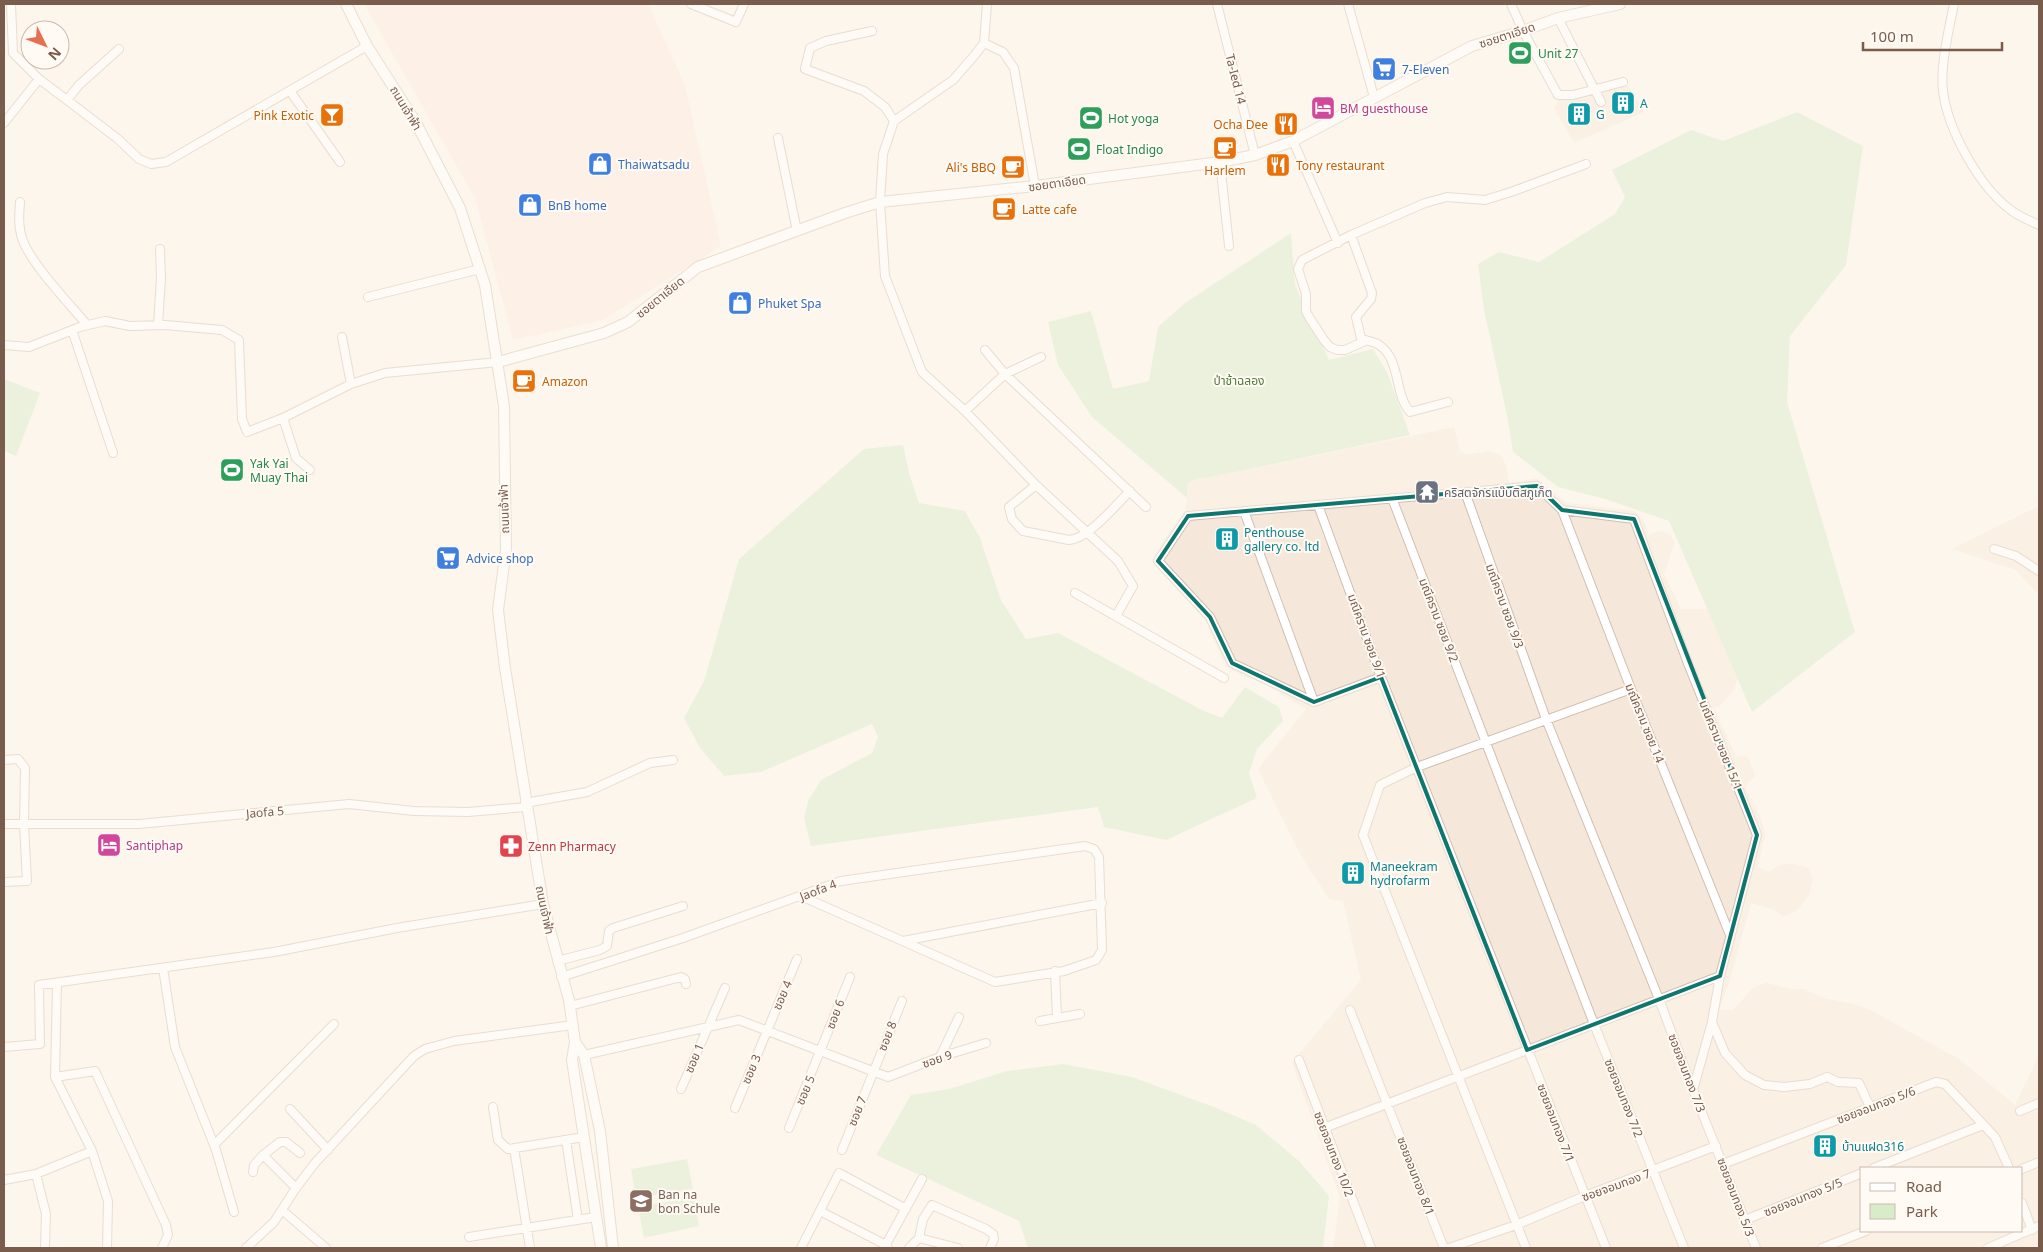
<svg xmlns="http://www.w3.org/2000/svg" width="2043" height="1252" viewBox="0 0 2043 1252" font-family="'Noto Sans','Noto Sans Thai',sans-serif">
<style>
.residential{fill:#f5e8da;fill-rule:evenodd}
.commercial{fill:#fde8e0}
.green{fill:#d8ecc9}
.lines{fill:none;stroke-linecap:round;stroke-linejoin:round}
.street-casing{stroke:#d1beb0;stroke-width:10}
.secondary-casing{stroke:#d6c0b0;stroke-width:12}
.street{stroke:#fff;stroke-width:8}
.secondary{stroke:#fff;stroke-width:10}
.marked{fill:none;stroke:#0f766e;stroke-width:4;stroke-linejoin:round}
.labels{text-anchor:middle;dominant-baseline:central;stroke-width:4;stroke-linejoin:round;paint-order:stroke}
.street-label{font-size:12px;fill:#7a5c4d;stroke:#fffaf3}
.leisure-label{font-size:12px;fill:#27864d;stroke:#fffaf3;text-anchor:start}
.shop-label{font-size:12px;fill:#366cbe;stroke:#fffaf3;text-anchor:start}
.culture-label{font-size:12px;fill:#0d838f;stroke:#fffaf3;text-anchor:start}
.hotel-label{font-size:12px;fill:#b23c85;stroke:#fffaf3;text-anchor:start}
.food-label{font-size:12px;fill:#c56008;stroke:#fffaf3;text-anchor:end}
.park-label{font-size:12px;fill:#537a41;stroke:#fffaf3}
.worship-label{font-size:12px;fill:#5b616d;stroke:#fffaf3;text-anchor:start}
.health-label{font-size:12px;fill:#be3a42;stroke:#fffaf3;text-anchor:start}
.education-label{font-size:12px;fill:#785e54;stroke:#fffaf3;text-anchor:start}
</style>
<rect width="100%" height="100%" fill="#fdf6ec"/>
<!-- residential -->
<path class="residential" d="M1624 79 1644 112 1574 143 1554 108 1563 92Z
M1454 427 1460 451 1467 455 1488 451 1500 454 1506 465 1509 483 1536 478 1567 503 1634 511 1644 521 1649 535 1659 531 1670 534 1675 542 1664 574 1681 609H1711L1738 676 1734 690 1721 705 1714 708 1736 756 1748 757 1755 776 1745 787 1761 819 1765 834 1758 867 1768 872 1780 865 1793 864 1809 868 1812 880 1809 895 1797 911 1784 916 1772 909 1751 903 1729 983 1719 1010H1733L1754 987 1766 983 1791 989H1804L1823 998 1854 1004 1870 1010 1959 1059 2015 1105 2039 1055V1248H1333L1340 1198 1292 1062 1361 980 1343 901 1329 899 1300 854 1258 769 1306 709 1268 686 1243 676 1225 666 1205 620 1154 560 1163 541 1184 513 1187 502 1188 483 1198 478H1207ZM1862 1168H2022V1231H1862Z
M2039 506V595L2016 570 1952 549Z"/>
<!-- commercial -->
<path class="commercial" d="M364 4H648L685 85 721 246 603 320 513 340 475 198Z"/>
<!-- green -->
<path class="green" d="M1797 112 1863 146 1846 265 1790 336 1787 402 1855 632 1752 712 1669 521 1605 499 1558 487 1513 452 1507 415 1484 310 1478 264 1499 252 1539 262 1615 214 1625 197 1612 170 1691 130 1723 141Z
M1291 233 1295 285 1329 360 1373 349 1387 372 1410 435 1207 478H1198L1188 483 1187 498 1092 417 1058 365 1048 322 1091 311 1113 389 1149 381 1158 327 1185 303Z
M4 379 40 393 16 456 4 451Z
M903 445 909 473 919 503 965 511 980 538 1001 600 1026 639 1058 633 1202 710 1222 718 1245 687 1279 707 1283 721 1257 749 1249 773 1257 798 1166 840 1104 827 1098 807 811 846 804 818 808 801 821 780 872 753 878 737 872 724 761 772 724 776 700 748 684 718 704 681 739 559 864 449Z
M1063 1064 1132 1077 1214 1107 1256 1125 1299 1161 1329 1196 1323 1248H1028L1019 1221 876 1155 911 1095 949 1089 1007 1071Z
M687 1159 693 1189 636 1198 631 1169Z
M694 1197 699 1226 644 1238 638 1207Z"/>
<g class="lines">
<defs>
<path id="street" d="M11 4 13 53 39 79 67 100 79 85 119 49
M691 4 736 22 744 4
M987 4 984 43 974 56 953 80 894 121 883 154 880 202 885 276 922 372 965 411 1036 485 1118 561 1133 586 1116 616
M1217 4 1255 155
M1348 4 1374 97
M1511 4 1523 31 1558 95H1573L1623 82
M1954 4C1949 29 1940 66 1943 91 1948 131 1980 188 2012 211 2020 217 2031 221 2039 225
M1558 18 1601 102
M872 31 826 41 810 48 805 69 864 91 885 107 894 121
M984 43 1003 52 1014 68 1035 186
M290 91 340 162
M67 100 118 139 139 159 151 164 166 162 367 46
M4 123 39 79
M778 138 797 231
M1293 141 1338 243
M1220 162 1229 246
M20 202C19 214 18 228 23 241 33 266 69 303 87 325
M1351 235 1372 293 1371 299 1356 317 1361 338C1367 342 1374 341 1379 345 1401 359 1394 394 1410 412L1448 402
M368 297 480 269
M158 325 161 278 160 249
M72 330 113 453
M342 337 351 384
M1365 341 1345 350H1337L1330 347 1324 340 1309 317 1306 311V294L1298 269 1302 260 1351 235 1425 203 1447 197 1485 200 1511 192 1586 164
M4 345 29 347 80 327 105 321 130 326 165 325 222 330 239 340 242 419 247 432 283 418 351 384 385 373 498 362
M985 350 1005 374 1146 507
M965 411 1005 374 1041 357
M283 418 296 458 310 470
M1036 485 1009 507 1012 519 1023 531 1069 540C1088 539 1116 505 1130 491
M1465 492 1546 719 1659 999 1691 1085 1756 1248
M1392 498 1594 1024 1684 1248
M1318 505 1381 677 1606 1248
M1562 510 1631 689 1730 935
M1244 511 1314 702
M1994 549 2016 556 2039 571
M1075 593 1224 678
M1381 677 1314 702 1232 663 1210 617 1158 561 1188 516 1537 486 1562 510 1634 519 1689 666 1757 835 1720 976 1712 1022 1725 1053 1745 1075 1764 1085 1784 1087 1810 1084 1827 1077 1838 1082 1859 1083 1870 1107
M4 760 18 759 25 768 24 825 27 881 4 882
M525 803 587 792 650 763 673 760
M4 824H139L349 804 414 811 468 812 526 807
M903 941 1102 903
M557 961 600 950 607 946 609 931 613 928 683 906
M163 968 175 1047 216 1150 234 1212
M1055 971 1057 1018
M561 977 683 938 841 881 1085 846 1094 849 1099 857 1102 950 1096 960 1064 971 995 982 801 896
M57 983 55 1077 92 1151 108 1201 107 1248
M570 1006 681 977 685 979 686 984
M1350 1010 1444 1248
M1040 1021 1080 1014
M4 1047 40 1044 39 985 274 952 397 928 543 904
M584 1055 739 1020 888 1077 940 1057 986 1043
M940 1057 959 1017
M1299 1060 1371 1248
M55 1077 95 1071 166 1225 168 1235 162 1248
M681 1089 725 988
M1693 1090 1712 1022
M493 1107 498 1140 508 1149 584 1137
M735 1108 797 959
M290 1109 328 1150
M2020 1111 2039 1103
M789 1128 850 977
M1324 1128 1720 976
M566 1140 578 1220
M214 1145 334 1024
M514 1148 530 1248
M842 1150 902 1001
M1723 1164 1936 1082 1945 1084 1995 1137 2009 1168
M1874 1168 1983 1125
M2022 1169 2039 1162
M253 1172 254 1165 263 1155
M36 1174 46 1214 45 1248
M4 1180 36 1174 92 1151
M296 1188 263 1155 280 1142H286L300 1153
M2022 1203 2032 1230
M282 1210 326 1248
M820 1211 886 1245 888 1248
M1745 1220 1862 1173
M469 1237 596 1217
M919 1238 923 1219 932 1205 986 1229 993 1234 994 1239 990 1248
M246 1248 274 1222 296 1188 315 1163 414 1056 425 1049 454 1041 573 1025
M801 1248 839 1173 906 1209
M884 1248 922 1179
M909 1248 919 1238 958 1248
M1449 1248 1516 1225 1585 1196 1716 1146
M1526 1248 1363 835 1380 785 1417 767 1631 689
M1822 1248 1866 1231
M1988 1248 2039 1226"/>
<path id="secondary" d="M346 4 367 46 415 121 460 208 485 285 504 406 506 549 498 610 505 668 543 904 569 1000 575 1042 572 1060 601 1248
M498 362 604 333 628 322 698 267 845 213 880 202 1035 186 1220 162 1255 155 1293 141 1472 46 1523 31 1558 18 1620 4
M575 1042 584 1055 600 1131 613 1248"/>
</defs>
<!-- street casing -->
<use href="#street" class="street-casing"/>
<!-- secondary casing -->
<use href="#secondary" class="secondary-casing"/>
<!-- street -->
<use href="#street" class="street"/>
<!-- secondary -->
<use href="#secondary" class="secondary"/>
</g>
<!-- marked area -->
<path d="M0 0H2043V1252H0ZM1537 486 1562 510 1634 519 1757 835 1720 976 1527 1050 1381 677 1314 702 1232 663 1210 617 1158 561 1188 516Z" fill="#fdf6ec" fill-opacity=".55" fill-rule="evenodd"/>
<path class="marked" d="M1537 486 1562 510 1634 519 1757 835 1720 976 1527 1050 1381 677 1314 702 1232 663 1210 617 1158 561 1188 516Z"/>
<!-- icons -->
<defs>
<symbol id="stadium-square" viewBox="-11 -11 22 22"><rect x="-9" y="-9" width="18" height="18" rx="4" fill="#2e9e5b" stroke="#fffaf3"/><path d="M0-5a6.5 5 0 1 0 0 10a6.5 5 0 1 0 0-10ZM-3.5-1.8h7v3.6h-7Z" fill="#fff"/></symbol>
<symbol id="supermarket-square" viewBox="-11 -11 22 22"><rect x="-9" y="-9" width="18" height="18" rx="4" fill="#3f7fe0" stroke="#fffaf3"/><path d="M-6-5.5h2.5l.6 2H6L4.5 2H-2.5L-4.4-4H-6ZM-1.5 3.2a1.3 1.3 0 1 0 .1 0ZM3 3.2a1.3 1.3 0 1 0 .1 0Z" fill="#fff"/></symbol>
<symbol id="building-square" viewBox="-11 -11 22 22"><rect x="-9" y="-9" width="18" height="18" rx="4" fill="#0f9aa8" stroke="#fffaf3"/><path d="M-4-6H4V6H1V3H-1V6H-4ZM-2.5-4.3h1.7v1.8h-1.7ZM.8-4.3h1.7v1.8H.8ZM-2.5-1h1.7V.8h-1.7ZM.8-1h1.7V.8H.8Z" fill="#fff"/></symbol>
<symbol id="hotel-square" viewBox="-11 -11 22 22"><rect x="-9" y="-9" width="18" height="18" rx="4" fill="#d1479c" stroke="#fffaf3"/><path d="M-6-4.5h1.5V1H6V5H4.5V3h-9V5H-6ZM-4 0a1.8 1.8 0 1 1 3.6 0ZM.5 0V-2.5h3Q6-2.5 6 0Z" fill="#fff"/></symbol>
<symbol id="bar-square" viewBox="-11 -11 22 22"><rect x="-9" y="-9" width="18" height="18" rx="4" fill="#e8710a" stroke="#fffaf3"/><path d="M-6-5H6L.8 .8V4.5H3.5V6h-7V4.5H-.8V.8Z" fill="#fff"/></symbol>
<symbol id="restaurant-square" viewBox="-11 -11 22 22"><rect x="-9" y="-9" width="18" height="18" rx="4" fill="#e8710a" stroke="#fffaf3"/><path d="M-5-6h1v4h1v-4h1v4h1v-4h1v5L-1.5 .5V6h-2V.5L-5-1ZM5-6V6H3V1.5H1.5Q1.5-4 5-6Z" fill="#fff"/></symbol>
<symbol id="cafe-square" viewBox="-11 -11 22 22"><rect x="-9" y="-9" width="18" height="18" rx="4" fill="#e8710a" stroke="#fffaf3"/><path d="M-5.5-4.5H6V0H3Q3 3.5 0 3.5H-2.5Q-5.5 3.5-5.5 0ZM3-3.2v2h1.7v-2ZM-6 4.5H4V6H-6Z" fill="#fff"/></symbol>
<symbol id="shop-square" viewBox="-11 -11 22 22"><rect x="-9" y="-9" width="18" height="18" rx="4" fill="#3f7fe0" stroke="#fffaf3"/><path d="M-5-2.5h2.3a2.7 3.5 0 0 1 5.4 0H5L5.5 6h-11ZM-1.5-2.5h3a1.5 2.3 0 0 0-3 0Z" fill="#fff"/></symbol>
<symbol id="temple-square" viewBox="-11 -11 22 22"><rect x="-9" y="-9" width="18" height="18" rx="4" fill="#6b7280" stroke="#fffaf3"/><path d="M0-6L5-2H3V0L6.5 2.5H4V6H1.5V3h-3V6H-4V2.5H-6.5L-3 0V-2H-5Z" fill="#fff"/></symbol>
<symbol id="pharmacy-square" viewBox="-11 -11 22 22"><rect x="-9" y="-9" width="18" height="18" rx="4" fill="#e0444e" stroke="#fffaf3"/><path d="M-2-6h4v4h4v4h-4v4h-4v-4h-4v-4h4Z" fill="#fff"/></symbol>
<symbol id="school-square" viewBox="-11 -11 22 22"><rect x="-9" y="-9" width="18" height="18" rx="4" fill="#8d6e63" stroke="#fffaf3"/><path d="M0-5L7-2L0 1L-7-2ZM-4 1L0 2.5L4 1V4Q0 6-4 4Z" fill="#fff"/></symbol>
</defs>
<g fill-rule="evenodd">
<use href="#stadium-square" x="1506" y="39" width="28" height="28"/>
<use href="#supermarket-square" x="1370" y="55" width="28" height="28"/>
<use href="#building-square" x="1609" y="89" width="28" height="28"/>
<use href="#hotel-square" x="1309" y="94" width="28" height="28"/>
<use href="#building-square" x="1565" y="100" width="28" height="28"/>
<use href="#bar-square" x="318" y="101" width="28" height="28"/>
<use href="#stadium-square" x="1077" y="104" width="28" height="28"/>
<use href="#restaurant-square" x="1272" y="110" width="28" height="28"/>
<use href="#cafe-square" x="1211" y="134" width="28" height="28"/>
<use href="#stadium-square" x="1065" y="135" width="28" height="28"/>
<use href="#shop-square" x="586" y="150" width="28" height="28"/>
<use href="#restaurant-square" x="1264" y="151" width="28" height="28"/>
<use href="#cafe-square" x="999" y="153" width="28" height="28"/>
<use href="#shop-square" x="516" y="191" width="28" height="28"/>
<use href="#cafe-square" x="990" y="195" width="28" height="28"/>
<use href="#shop-square" x="726" y="289" width="28" height="28"/>
<use href="#cafe-square" x="510" y="367" width="28" height="28"/>
<use href="#stadium-square" x="218" y="456" width="28" height="28"/>
<use href="#temple-square" x="1413" y="478" width="28" height="28"/>
<use href="#building-square" x="1213" y="525" width="28" height="28"/>
<use href="#supermarket-square" x="434" y="544" width="28" height="28"/>
<use href="#hotel-square" x="95" y="831" width="28" height="28"/>
<use href="#pharmacy-square" x="497" y="832" width="28" height="28"/>
<use href="#building-square" x="1339" y="859" width="28" height="28"/>
<use href="#building-square" x="1811" y="1132" width="28" height="28"/>
<use href="#school-square" x="627" y="1187" width="28" height="28"/>
</g>
<g class="labels">
<!-- street labels -->
<g class="street-label">
<text transform="translate(1507 35) rotate(-18)">ซอยตาเอียด</text>
<text transform="translate(1236 79) rotate(76)">Ta-Ied 14</text>
<text transform="translate(406 108) rotate(59)">ถนนเจ้าฟ้า</text>
<text transform="translate(1057 183) rotate(-8)">ซอยตาเอียด</text>
<text transform="translate(660 297) rotate(-39)">ซอยตาเอียด</text>
<text transform="translate(504 509) rotate(-92)">ถนนเจ้าฟ้า</text>
<text transform="translate(1505 606) rotate(70)">มณีคราม ซอย 9/3</text>
<text transform="translate(1439 620) rotate(69)">มณีคราม ซอย 9/2</text>
<text transform="translate(1367 636) rotate(70)">มณีคราม ซอย 9/1</text>
<text transform="translate(1645 723) rotate(68)">มณีคราม ซอย 14</text>
<text transform="translate(1721 745) rotate(68)">มณีคราม ซอย 15/1</text>
<text transform="translate(265 812) rotate(-5)">Jaofa 5</text>
<text transform="translate(818 890) rotate(-21)">Jaofa 4</text>
<text transform="translate(545 910) rotate(78)">ถนนเจ้าฟ้า</text>
<text transform="translate(782 995) rotate(-67)">ซอย 4</text>
<text transform="translate(835 1014) rotate(-69)">ซอย 6</text>
<text transform="translate(887 1036) rotate(-68)">ซอย 8</text>
<text transform="translate(694 1058) rotate(-67)">ซอย 1</text>
<text transform="translate(937 1059) rotate(-19)">ซอย 9</text>
<text transform="translate(751 1069) rotate(-67)">ซอย 3</text>
<text transform="translate(1687 1073) rotate(69)">ซอยจอมทอง 7/3</text>
<text transform="translate(805 1090) rotate(-67)">ซอย 5</text>
<text transform="translate(1624 1098) rotate(68)">ซอยจอมทอง 7/2</text>
<text transform="translate(1876 1105) rotate(-21)">ซอยจอมทอง 5/6</text>
<text transform="translate(857 1111) rotate(-68)">ซอย 7</text>
<text transform="translate(1556 1123) rotate(69)">ซอยจอมทอง 7/1</text>
<text transform="translate(1334 1154) rotate(69)">ซอยจอมทอง 10/2</text>
<text transform="translate(1416 1176) rotate(69)">ซอยจอมทอง 8/1</text>
<text transform="translate(1616 1185) rotate(-20)">ซอยจอมทอง 7</text>
<text transform="translate(1736 1197) rotate(69)">ซอยจอมทอง 5/3</text>
<text transform="translate(1803 1197) rotate(-22)">ซอยจอมทอง 5/5</text>
</g>
<!-- leisure labels -->
<g class="leisure-label">
<text x="1538" y="53">Unit 27</text>
<text x="1108" y="118">Hot yoga</text>
<text x="1096" y="149">Float Indigo</text>
<text x="250" y="463">Yak Yai<tspan x="250" dy="14">Muay Thai</tspan></text>
</g>
<!-- shop labels -->
<g class="shop-label">
<text x="1402" y="69">7-Eleven</text>
<text x="618" y="164">Thaiwatsadu</text>
<text x="548" y="205">BnB home</text>
<text x="758" y="303">Phuket Spa</text>
<text x="466" y="558">Advice shop</text>
</g>
<!-- culture labels -->
<g class="culture-label">
<text x="1640" y="103">A</text>
<text x="1596" y="114">G</text>
<text x="1244" y="532">Penthouse<tspan x="1244" dy="14">gallery co. ltd</tspan></text>
<text x="1370" y="866">Maneekram<tspan x="1370" dy="14">hydrofarm</tspan></text>
<text x="1842" y="1146">บ้านแฝด316</text>
</g>
<!-- hotel labels -->
<g class="hotel-label">
<text x="1340" y="108">BM guesthouse</text>
<text x="126" y="845">Santiphap</text>
</g>
<!-- food labels -->
<g class="food-label">
<text x="314" y="115">Pink Exotic</text>
<text x="1268" y="124">Ocha Dee</text>
<text x="1296" y="165" text-anchor="start">Tony restaurant</text>
<text x="996" y="167">Ali's BBQ</text>
<text x="1225" y="170" text-anchor="middle">Harlem</text>
<text x="1022" y="209" text-anchor="start">Latte cafe</text>
<text x="542" y="381" text-anchor="start">Amazon</text>
</g>
<!-- park labels -->
<g class="park-label">
<text x="1239" y="380">ป่าช้าฉลอง</text>
</g>
<!-- worship labels -->
<g class="worship-label">
<text x="1444" y="492">คริสตจักรแบ๊บติสภูเก็ต</text>
</g>
<!-- health labels -->
<g class="health-label">
<text x="528" y="846">Zenn Pharmacy</text>
</g>
<!-- education labels -->
<g class="education-label">
<text x="658" y="1194">Ban na<tspan x="658" dy="14">bon Schule</tspan></text>
</g>
</g>
<!-- border -->
<rect width="2043" height="1252" fill="none" stroke="#7a5c4d" stroke-width="10"/>
<!-- legend -->
<rect x="1860" y="1167" width="162" height="65" fill="#fffaf3" stroke="#cabbb1"/>
<rect x="1870" y="1183" width="25" height="8" fill="#ffffff" stroke="#cabbb1"/>
<text x="1906" y="1192" font-size="15" fill="#7a5c4d">Road</text>
<rect x="1870" y="1204" width="25" height="15" fill="#d8ecc9" stroke="#cabbb1"/>
<text x="1906" y="1217" font-size="15" fill="#7a5c4d">Park</text>
<!-- north arrow -->
<g transform="translate(45 45) rotate(132)"><circle r="24" fill="#fffaf3" stroke="#cabbb1"/>
<path d="M0-4L9 19L0 12L-9 19Z" fill="#e76f51"/>
<text y="-8" font-size="14" font-weight="bold" text-anchor="middle" fill="#7a5c4d">N</text>
</g>
<!-- scale -->
<path d="M1863 42v8h139v-8" fill="none" stroke="#7a5c4d" stroke-width="2.5"/>
<text x="1870" y="42" font-size="15" fill="#7a5c4d" stroke="#fffaf3" stroke-width="4" paint-order="stroke">100 m</text>
</svg>
